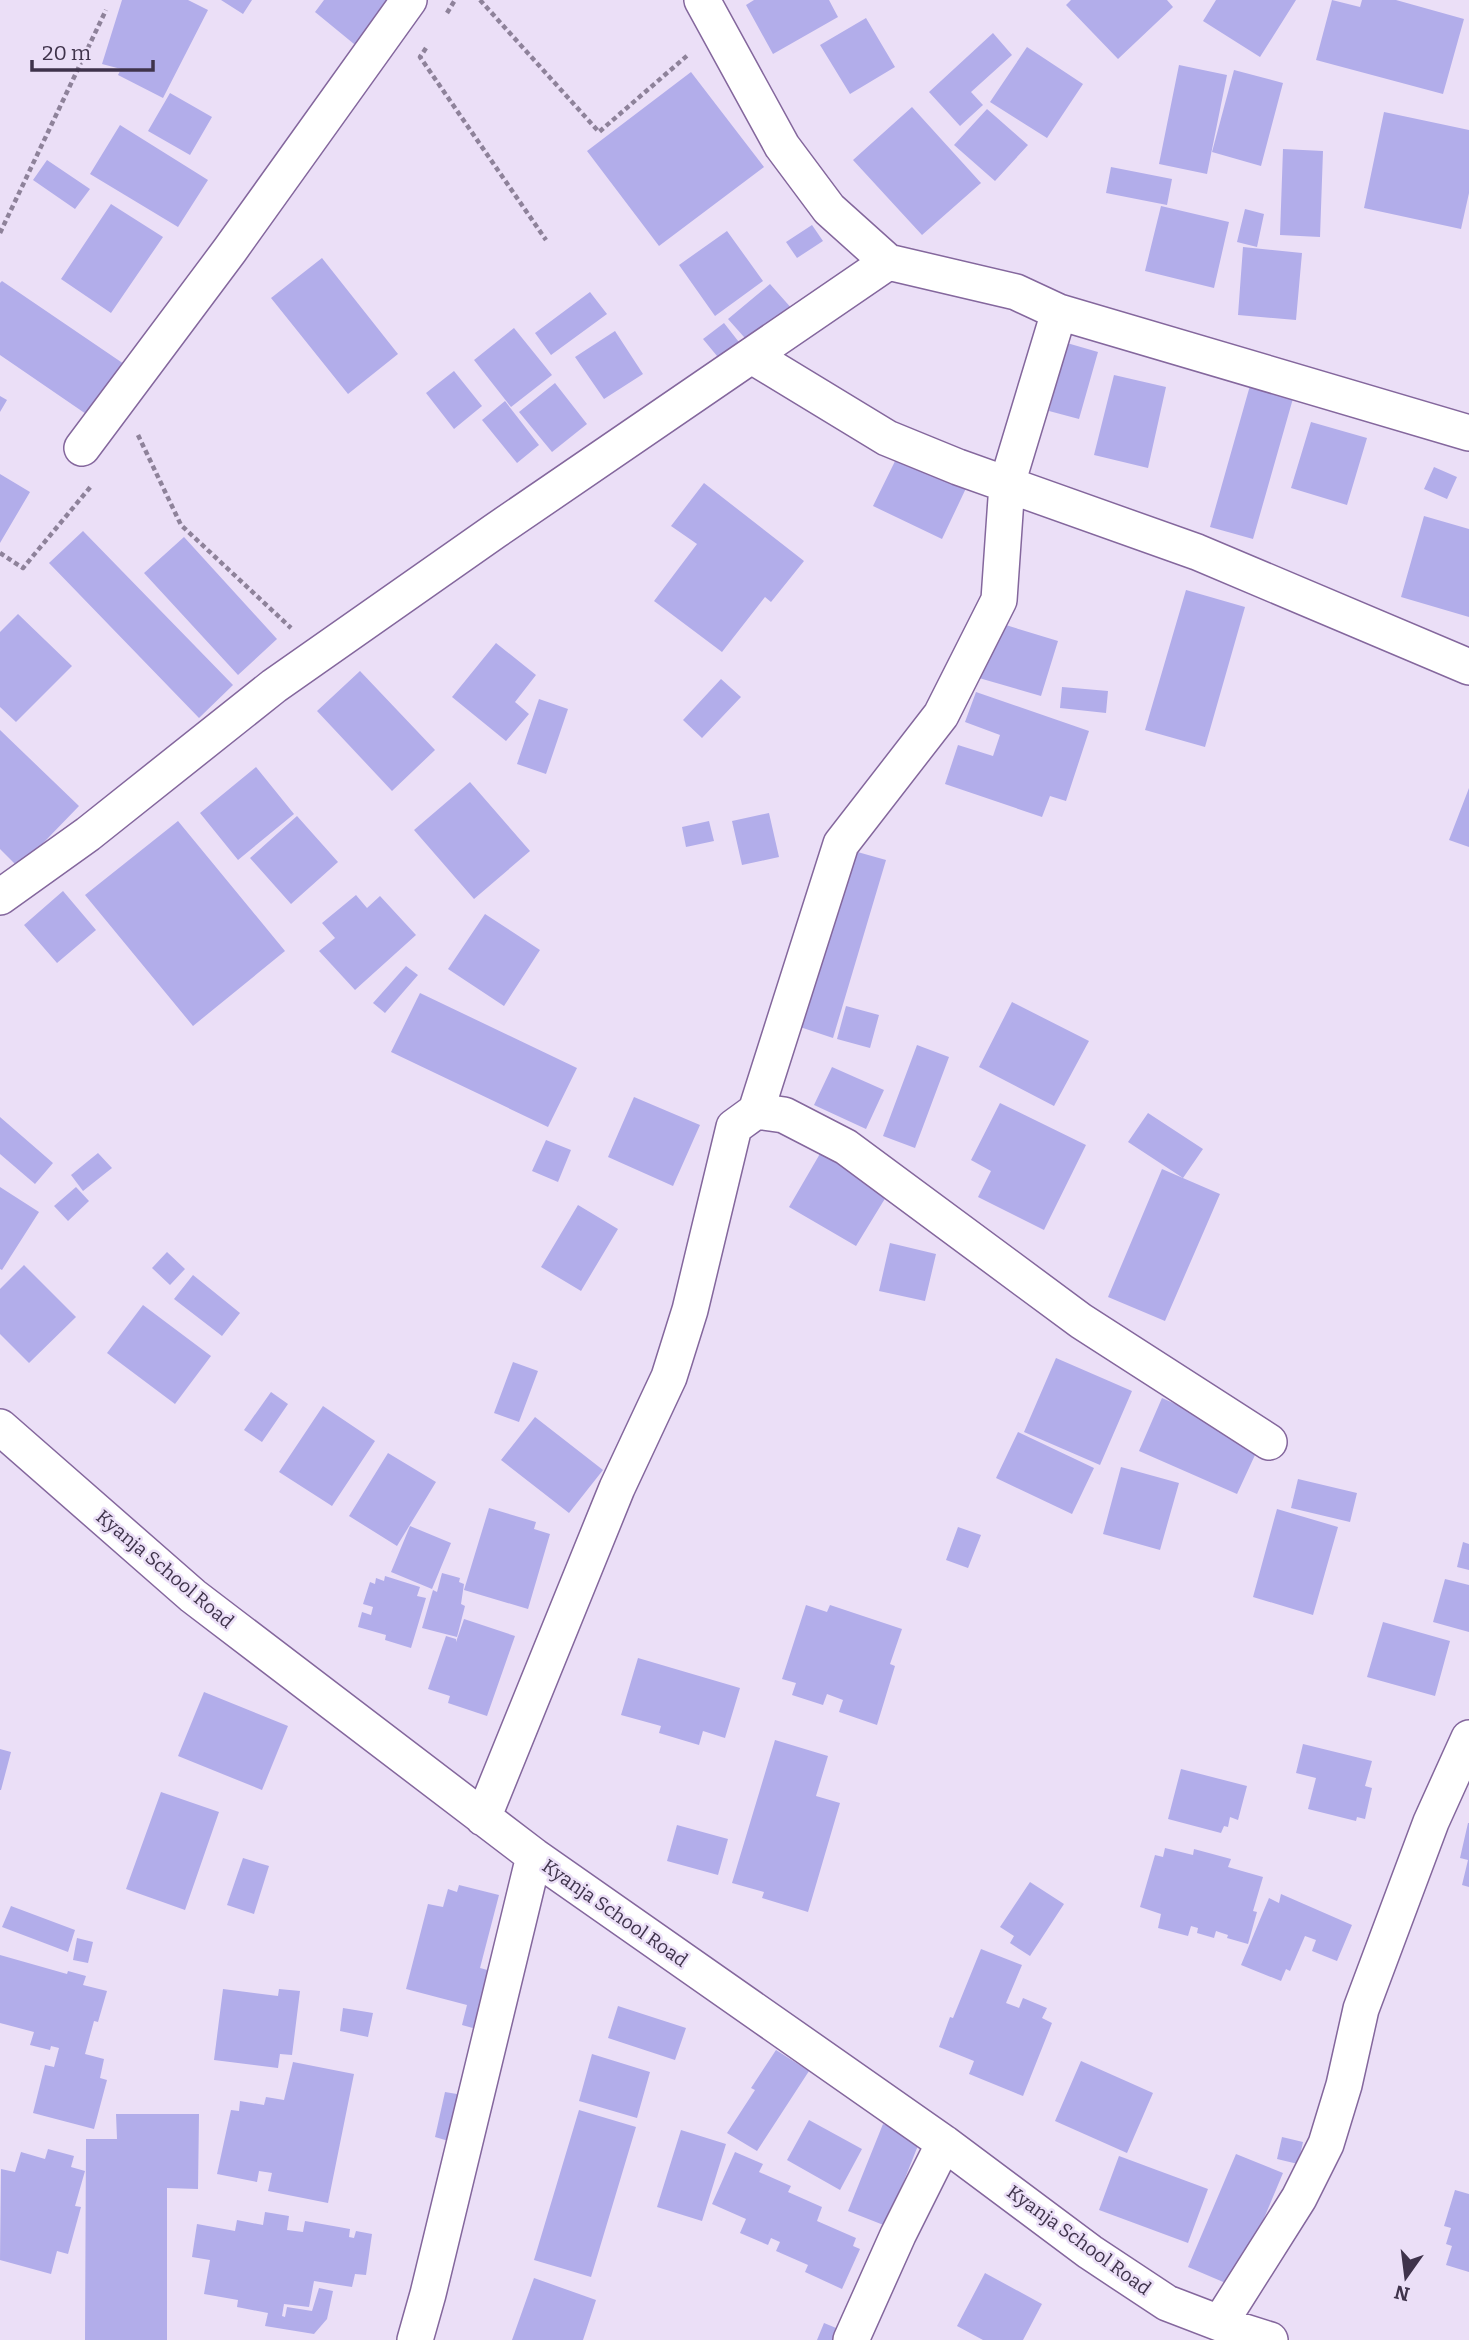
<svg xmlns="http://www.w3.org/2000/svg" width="1469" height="2340" viewBox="0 0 1469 2340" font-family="Bitter,serif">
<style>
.building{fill:#b2adea}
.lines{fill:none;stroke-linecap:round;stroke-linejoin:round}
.street-casing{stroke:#84679d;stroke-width:38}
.path{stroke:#8e829a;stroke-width:4.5;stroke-dasharray:5 3.5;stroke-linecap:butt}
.street{stroke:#fff;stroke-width:35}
.labels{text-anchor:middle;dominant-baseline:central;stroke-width:5;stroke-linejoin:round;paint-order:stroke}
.street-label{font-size:19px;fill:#3f334b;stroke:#ebdff7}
</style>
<rect width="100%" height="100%" fill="#ebdff7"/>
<!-- building -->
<path class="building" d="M122 0H188L208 10 163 98 118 75 121 69 102 64Z
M221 0H252L243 14Z
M324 0H390L365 53 315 12Z
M754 0H829L838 17 773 54 746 5Z
M1071 0H1167L1173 7 1118 59 1066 5Z
M1216 0H1296L1260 57 1203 21Z
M1332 0 1360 7 1362 0H1396L1464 19 1443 94 1316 60Z
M866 18 895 67 850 94 820 45Z
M993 33 1012 55 971 92 983 105 960 126 929 92Z
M1027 47 1083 84 1047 138 990 102Z
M1179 65 1227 75 1207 174 1159 164Z
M1234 70 1283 83 1261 166 1212 152Z
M691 72 764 167 659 246 587 151Z
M170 93 212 117 190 155 148 131Z
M912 107 981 183 922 235 853 160Z
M987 109 1028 145 995 181 954 145Z
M1384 112 1469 130V193L1461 229 1364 208Z
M120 125 208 180 178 227 90 174Z
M1283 149 1323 151 1320 237 1280 235Z
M47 160 90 189 75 209 33 180Z
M1111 167 1172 179 1167 205 1106 193Z
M111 204 163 237 111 313 61 279Z
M1161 206 1229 222 1214 288 1145 271Z
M1245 209 1264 214 1257 247 1237 242Z
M812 225 823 241 797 258 786 242Z
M727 231 763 281 715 316 679 265Z
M1243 247 1302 253 1296 320 1238 315Z
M322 258 398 354 348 394 271 298Z
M2 281 124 364 89 416 0 355V283Z
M770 284 793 310 752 346 728 319Z
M590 292 607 314 551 355 535 333Z
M724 323 742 346 722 362 703 339Z
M514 328 552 375 511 407 474 360Z
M615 331 643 374 604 399 575 357Z
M1067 343 1098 352 1079 419 1049 411Z
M454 371 482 406 454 429 426 393Z
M1114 375 1166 387 1148 468 1094 455Z
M1251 382 1294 395 1253 539 1210 527Z
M555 383 587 424 552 452 519 412Z
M0 396 7 400 0 412Z
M505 401 539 445 517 463 482 420Z
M1311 422 1367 438 1347 505 1291 488Z
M900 451 968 484 942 539 873 506Z
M1434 467 1457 477 1447 499 1424 489Z
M0 474 30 492 0 543Z
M704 483 804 561 771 602 765 597 722 652 654 601 697 544 671 526Z
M1424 516 1469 529V617L1401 597Z
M83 531 233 685 199 718 49 563Z
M184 537 277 639 238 675 144 573Z
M1186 590 1245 607 1205 747 1145 730Z
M18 614 72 666 16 722 0 707V632Z
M996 622 1058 641 1041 696 979 678Z
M496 643 536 675 515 702 529 714 506 741 452 697Z
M360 671 435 750 392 791 317 711Z
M721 679 741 697 702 738 683 720Z
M1062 687 1108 691 1106 713 1060 708Z
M976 692 1089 731 1066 801 1050 796 1042 817 945 784 958 745 993 756 1000 735 965 722Z
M539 699 568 709 546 774 517 764Z
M0 730 79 806 19 868 0 849Z
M256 767 294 814 238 860 200 813Z
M470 782 530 851 474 899 414 830Z
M1469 788V847L1449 840Z
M769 813 779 857 742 865 732 821Z
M297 816 338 862 291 904 250 858Z
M178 821 285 951 193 1026 85 895Z
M709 821 714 841 686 847 682 827Z
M854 851 886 860 833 1038 800 1027Z
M63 891 96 930 57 963 24 925Z
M356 895 367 908 380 896 416 935 355 990 319 951 335 938 322 923Z
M485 914 540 950 504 1006 448 969Z
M406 966 418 975 385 1013 373 1003Z
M420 993 577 1068 548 1127 391 1052Z
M1012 1002 1089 1041 1054 1106 979 1067Z
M846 1006 879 1015 870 1048 837 1039Z
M917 1045 949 1057 915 1148 883 1136Z
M832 1067 884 1090 866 1129 814 1105Z
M634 1097 700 1125 673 1186 608 1157Z
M1000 1103 1086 1145 1044 1230 978 1197 991 1171 971 1160Z
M1148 1113 1203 1149 1183 1178 1128 1142Z
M0 1117 53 1163 35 1184 0 1154Z
M546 1140 571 1150 558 1182 532 1171Z
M821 1152 889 1192 856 1246 789 1207Z
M98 1153 112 1168 83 1191 71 1175Z
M1162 1169 1220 1194 1165 1321 1108 1297Z
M0 1187 39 1212 2 1270 0 1269Z
M76 1187 89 1201 68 1221 54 1206Z
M578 1205 618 1229 581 1291 541 1267Z
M890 1243 936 1254 925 1301 879 1291Z
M167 1252 185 1269 170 1285 152 1268Z
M24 1265 76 1317 29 1363 0 1334V1289Z
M193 1275 240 1313 222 1336 174 1299Z
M143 1305 211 1356 175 1404 107 1353Z
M1056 1358 1132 1391 1100 1465 1024 1432Z
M513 1362 538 1371 519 1422 494 1413Z
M271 1392 288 1404 262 1442 244 1430Z
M1162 1398 1261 1442 1237 1494 1139 1451Z
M323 1406 375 1441 332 1506 279 1472Z
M535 1417 603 1470 569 1513 501 1460Z
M1018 1432 1094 1468 1072 1514 996 1478Z
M388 1453 436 1482 397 1546 349 1516Z
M1121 1467 1179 1483 1160 1550 1103 1534Z
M1298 1479 1357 1493 1350 1522 1291 1508Z
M489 1508 536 1522 534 1529 550 1534 528 1609 464 1590Z
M1277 1509 1338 1527 1313 1615 1253 1597Z
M410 1526 451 1543 432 1589 391 1572Z
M958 1527 981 1535 968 1568 946 1560Z
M1463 1542 1469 1544V1570L1457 1567Z
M442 1573 460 1578 459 1582 464 1584 461 1604 465 1606 457 1637 422 1628 433 1590 437 1592Z
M385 1576 420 1587 417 1596 426 1598 411 1648 385 1640 386 1635 358 1627 362 1612 371 1615 373 1607 363 1604 370 1582 375 1584 376 1578 384 1581Z
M1445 1579 1469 1585V1632L1433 1622Z
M806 1605 827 1612 830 1605 902 1629 890 1664 895 1666 877 1725 839 1712 843 1700 827 1694 823 1705 792 1695 796 1683 782 1679Z
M464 1619 515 1636 487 1716 448 1703 450 1696 428 1689 446 1636 456 1639V1642Z
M1383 1622 1450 1641 1435 1696 1367 1677Z
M638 1658 740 1688 725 1738 703 1731 699 1745 659 1733 661 1726 621 1715Z
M204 1692 288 1726 262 1790 178 1756Z
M775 1740 828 1756 816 1796 840 1803 808 1912 762 1898 764 1892 732 1883Z
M1303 1744 1372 1761 1365 1786 1372 1788 1365 1819 1357 1817 1356 1821 1308 1809 1316 1778 1296 1773Z
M0 1749 11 1752 1 1790H0Z
M1181 1769 1247 1786 1238 1820 1230 1817 1228 1827 1224 1826 1221 1833 1168 1819Z
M161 1792 219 1812 185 1910 126 1889Z
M1468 1823H1469V1887L1462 1885 1468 1860 1460 1858Z
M677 1825 728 1839 718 1875 667 1861Z
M1165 1848 1193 1855 1194 1849 1231 1859 1228 1867 1263 1877 1253 1911 1257 1912 1248 1944 1227 1938 1228 1935 1216 1931 1214 1938 1197 1933 1198 1928 1191 1926 1188 1936 1158 1928 1161 1914 1140 1907 1155 1855 1163 1857Z
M243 1858 269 1866 254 1914 227 1905Z
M1030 1882 1064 1904 1030 1956 1010 1943 1014 1936 1000 1927Z
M459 1885 499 1895 480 1968 495 1972 480 2030 462 2025 467 2005 406 1989 428 1904 443 1907 448 1889 457 1892Z
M1281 1894 1352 1925 1337 1961 1312 1951 1316 1940 1305 1936 1290 1971 1286 1969 1281 1981 1241 1965 1269 1898 1279 1903Z
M11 1906 75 1930 68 1952 2 1927Z
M77 1938 93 1942 88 1963 73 1960Z
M981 1949 1022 1965 1006 2003 1019 2008 1023 1998 1047 2008 1042 2018 1052 2023 1023 2096 969 2074 974 2061 939 2047 950 2017 953 2018Z
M0 1955 67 1974 68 1971 86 1976 83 1985 107 1991 98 2022 94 2021 85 2054 104 2059 100 2078 107 2080 94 2129 33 2113 45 2065 54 2067 59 2048 51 2046 50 2050 30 2045 34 2032 0 2023Z
M223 1989 278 1996 279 1989 300 1991 292 2055 280 2054 278 2068 214 2060Z
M618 2006 686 2028 675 2060 608 2038Z
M343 2008 373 2013 368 2037 340 2031Z
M776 2050 809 2071 757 2151 727 2133 755 2090 751 2088Z
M592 2054 650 2072 637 2118 579 2101Z
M1081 2061 1153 2093 1127 2153 1055 2121Z
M293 2062 354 2074 328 2203 268 2191 272 2173 259 2171 257 2182 217 2174 231 2110 239 2111 240 2101 264 2105 266 2097 284 2100Z
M445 2092 463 2095 452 2142 435 2137Z
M579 2110 636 2127 591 2277 534 2260Z
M116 2114H199L198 2189 167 2188V2340H85L86 2139H117Z
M809 2120 862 2149 840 2190 787 2160Z
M883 2124 921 2138 886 2226 848 2211Z
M681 2130 726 2144 702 2221 657 2207Z
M1282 2137 1303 2142 1298 2164 1277 2159Z
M48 2149 74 2156 71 2167 85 2171 75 2206 81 2207 68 2254 57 2251 51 2274 0 2260 1 2169 15 2172 21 2152 45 2159Z
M735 2152 763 2164 759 2172 791 2186 788 2192 822 2207 817 2221 856 2238 853 2246 860 2249 842 2289 805 2272 808 2265 776 2251 780 2242 771 2238 768 2245 740 2233 746 2219 712 2204Z
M1236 2154 1283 2173 1235 2287 1188 2267Z
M1119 2156 1208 2189 1188 2243 1099 2210Z
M1455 2190 1469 2194V2272L1446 2265 1452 2246 1446 2244 1451 2228 1444 2226Z
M265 2212 289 2216 287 2230 303 2232 305 2221 350 2229 349 2237 354 2238 356 2231 372 2234 366 2275 355 2274 352 2287 314 2281 309 2307 284 2304 282 2316 285 2317 287 2307 312 2311 319 2288 333 2291 327 2319 314 2334 265 2326 268 2313 237 2307 238 2300 204 2294 210 2260 192 2257 197 2224 235 2231 237 2220 263 2225Z
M985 2273 1042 2304 1023 2340H983L957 2326Z
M534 2278 596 2300 583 2340H512Z
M824 2323 841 2330 837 2340H817Z"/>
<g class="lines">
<defs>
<path id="street" d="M702 0 782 146 829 209 888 262 1016 292 1059 312 1469 433
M752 356 887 438 958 467 1197 552 1469 667
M82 448 230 250 409 0
M0 897 88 834 274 686 495 531 888 262
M756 1111 841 844 941 715 999 600 1007 484 1059 312
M0 1427 193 1596 534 1856 944 2143 1090 2252 1167 2303 1235 2329 1270 2340
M483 1818 617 1488 669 1377 690 1310 734 1127 756 1111 784 1115 846 1147 1081 1321 1269 1442
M1220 2323 1299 2198 1326 2144 1344 2085 1361 2009 1431 1822 1469 1738
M415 2340 428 2294 534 1856
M851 2340 898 2235 944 2143"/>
</defs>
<!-- street casing -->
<use href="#street" class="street-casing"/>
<!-- path -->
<path class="path" d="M480 0 599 132 689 54
M447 13 455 0
M426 48 420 57 546 240
M0 233 106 10
M138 435 181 525 291 628
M0 553 23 568 92 485"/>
<!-- street -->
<use href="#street" class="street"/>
</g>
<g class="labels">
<!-- street labels -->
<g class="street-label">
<text transform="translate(165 1569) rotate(40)">Kyanja School Road</text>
<text transform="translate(615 1913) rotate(35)">Kyanja School Road</text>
<text transform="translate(1079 2240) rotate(36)">Kyanja School Road</text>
</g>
</g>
<!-- north arrow -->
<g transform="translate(1406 2277) rotate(194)" stroke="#ebdff7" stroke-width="5" paint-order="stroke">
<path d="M0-5L12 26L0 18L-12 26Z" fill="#3f334b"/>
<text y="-10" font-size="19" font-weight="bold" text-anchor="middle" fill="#3f334b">N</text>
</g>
<!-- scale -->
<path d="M32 60v10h121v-10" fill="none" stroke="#3f334b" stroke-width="3.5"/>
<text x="42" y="60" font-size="21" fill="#3f334b" stroke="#ebdff7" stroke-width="5" paint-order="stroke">20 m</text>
</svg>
